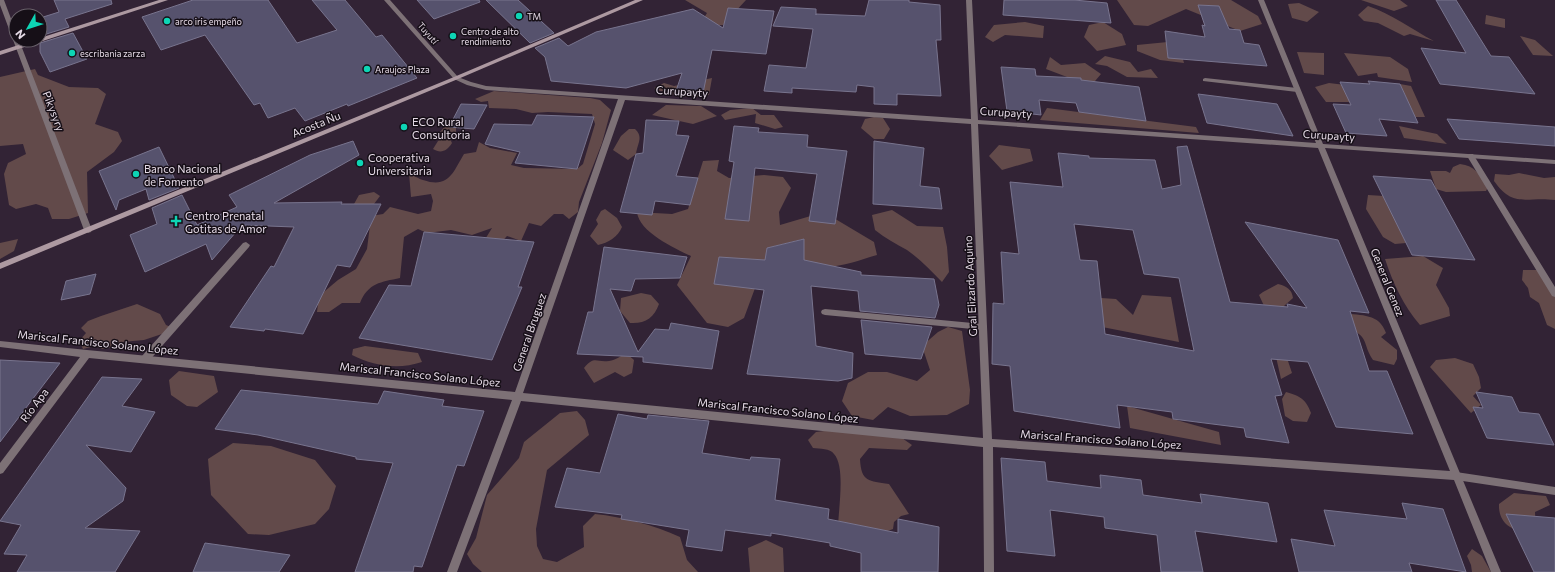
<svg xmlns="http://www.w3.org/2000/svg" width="1555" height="572" viewBox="0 0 1555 572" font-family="Commissioner,sans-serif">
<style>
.green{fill:#624a4a}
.building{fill:#56526d;stroke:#78748e;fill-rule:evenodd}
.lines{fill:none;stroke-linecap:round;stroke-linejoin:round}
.lane{fill:#7d7176;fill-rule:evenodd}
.street{fill:#7d7176;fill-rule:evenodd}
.secondary{fill:#ad99a1;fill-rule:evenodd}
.poi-dot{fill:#0dd5b5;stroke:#160f17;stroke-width:1.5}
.labels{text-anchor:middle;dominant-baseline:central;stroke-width:3;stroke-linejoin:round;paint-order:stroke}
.far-poi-label{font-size:9px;fill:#e6dbe7;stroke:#160f17;text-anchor:start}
.far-street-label{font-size:9px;fill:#e6dbe7;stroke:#160f17}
.street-label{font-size:11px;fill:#e6dbe7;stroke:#160f17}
.poi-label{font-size:11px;fill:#e6dbe7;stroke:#160f17;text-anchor:start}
</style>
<rect width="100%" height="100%" fill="#322335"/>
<!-- green -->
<path class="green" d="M685 0H746L723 25 699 26 707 13Z
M1117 0H1231L1258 16 1262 24 1240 31 1186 9 1148 26 1134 25Z
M1361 0H1400L1408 6 1394 11Z
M1299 3 1319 12 1307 22 1292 18 1288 4Z
M1368 6C1392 14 1411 29 1434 41L1410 34 1404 36 1378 23 1364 21 1358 15Z
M1486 15 1505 19V28L1485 24Z
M1025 22 1044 26 1043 38 1005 35 993 42 985 37 994 25Z
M1103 22 1122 34 1126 45 1097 51 1084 37 1089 25Z
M1520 36 1535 40 1553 56 1533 55Z
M1178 41 1184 63 1160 60 1137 51V45Z
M1297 52 1324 53V75L1304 73Z
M1344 53 1390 57 1408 69 1412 82 1378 77 1377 73 1358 76Z
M1105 56 1130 62 1138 72 1151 69 1158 78 1127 77 1107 66 1095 64Z
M1050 57 1061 65 1085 63 1101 74 1090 87H1074L1067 77 1046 69Z
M35 69 38 75 69 87 98 88 106 94 95 124 118 132 122 141 114 152 87 172 88 213 69 219H52L48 208 36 204 16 209 9 205 4 174 8 163 26 154 23 144 0 146V77Z
M712 78 709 95C688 99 673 97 654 88L664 83 674 86Z
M1329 83 1362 87 1368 102H1326L1315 87Z
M1400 84 1411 86 1425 117H1415Z
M494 91 590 98 600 100 611 110 602 143 579 202 578 212 569 219 563 214H554L541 226 529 223 521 241 507 236 496 248 484 241 492 228 472 235 451 230 427 233 418 229 404 237 400 278C381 282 368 283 360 303H342L329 312H317L319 296 338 280 356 269 367 249 370 225 349 213 359 195 374 192 380 196 374 204 371 216 383 214 390 207 418 214 431 211 433 201 431 194 411 197 409 173C414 175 418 179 423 180 449 189 453 172 464 154L476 152 479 142 490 148 517 153 511 165 524 168 577 169 583 164 595 124 592 114 548 112 532 113 516 109 489 108 488 101 481 102 475 99Z
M666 105 701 106 717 116 693 124 652 115Z
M752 108 761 115H774L783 127 775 129 755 123 756 114 725 120 721 115 730 110Z
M1047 108 1196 127 1199 133 1040 120Z
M874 117 883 118 890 129 884 139H874L861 128 865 119Z
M447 124 450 127H456V135L450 139 452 143C447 151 441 154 433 149L438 141 442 138 440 132Z
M1399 126 1437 134 1447 144 1404 138Z
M629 129H635C644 137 637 144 636 154L628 160 613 150 621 136Z
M999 145 1030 149 1033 161 1002 170 989 156Z
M719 160 717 171 729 178 764 175 783 177 791 188 779 212 780 225 814 215 832 217 874 242 877 255C852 262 828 274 804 260L803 239 767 248 765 261 744 318 728 327 707 323 677 285 691 256C674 248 639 232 637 212L672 214 688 209 703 161Z
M1460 164C1475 166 1480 174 1488 187L1486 191 1446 192 1436 189 1430 171H1446L1450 173 1453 167Z
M1519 173 1544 178 1555 177V200C1526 196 1514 209 1494 181L1495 174 1509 175Z
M1368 195 1384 196 1406 243 1395 244 1383 237 1366 209Z
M605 209 617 218 622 227C618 237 608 243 598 245L590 236 598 224 596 220 601 211Z
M892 210 917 226 943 227 947 247 949 272 942 282C931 271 920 259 907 250 896 244 885 238 875 230L872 215Z
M18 239 14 251 0 259V243Z
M1423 256 1443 268 1436 285 1449 308 1450 316 1420 325C1403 305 1393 283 1385 259Z
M1523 270H1540L1555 294V329L1547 325 1539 303 1530 297 1528 288 1522 280Z
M1278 284C1286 286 1292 289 1293 298L1284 306 1286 355 1292 373 1281 379 1265 308 1259 295 1263 292Z
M641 293 651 295 659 304C654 318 645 324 630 323L620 311 621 298Z
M1142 295 1171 297 1179 342 1097 326 1085 310 1101 298 1116 299 1133 315Z
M137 304 160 314 166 325 173 328 168 332 144 340 122 342 112 347 102 349 95 346 83 349 79 341 86 333 81 328 88 321 101 316Z
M1343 313C1362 316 1379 313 1386 333L1381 337 1397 350V359L1394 365 1373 360C1362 344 1370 336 1347 328Z
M948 327 962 331 970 390 969 404 947 415 910 416 888 407 873 420 852 416 842 401 848 383 868 372H887L917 381 930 370 922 346 938 332Z
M365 346 418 353 422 362C398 370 374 366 352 355L353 349Z
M626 353 634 360 632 373 624 377 615 372 594 383 584 368C595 355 596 363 609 361 616 360 621 356 626 353Z
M1455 358 1473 364 1479 377 1481 388 1473 396 1481 405 1471 413 1430 367 1436 360Z
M179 371 214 376 218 392 197 407 187 406 171 395 169 380Z
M1286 392C1300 396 1306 399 1311 413L1307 422 1293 421 1285 416 1282 399Z
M1127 406 1219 432 1221 445 1130 428Z
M577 411 585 420 589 435 547 470 536 529 537 546 543 559 557 562 584 547 583 526 595 514C623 517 654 525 680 537L687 560 698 572H482L473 564 467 554 476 538 487 495 519 458 524 442 560 413Z
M832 430 899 436 912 445 907 450 869 448 860 459C861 482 869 481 889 484L909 514 901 516 894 522 893 529 885 532 838 529C838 511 846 467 834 454 830 448 820 449 813 448L808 440 816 432Z
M233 443 271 446 315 460 336 486 329 509 315 524 269 535 248 534 211 495 208 459Z
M1514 493 1546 496 1550 505 1535 512 1536 533C1516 533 1498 526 1499 504Z
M766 540 783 548 784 572H750L748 548Z
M1472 549 1482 556 1491 572H1472L1471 565 1467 556Z"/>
<!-- building -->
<path class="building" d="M54 0H111L112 4 65 19 69 27 40 36V18L59 12Z
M193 0H268L297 43 337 30 312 0H345L376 37 382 35 417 78 348 106 347 104 305 121 295 108 268 118 260 103 254 105 205 35 161 50 142 17Z
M417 0H479L480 2 434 19Z
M486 0H518L554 33 530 43Z
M869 0H909V2L940 5 941 40H936L941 96 897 94V105L874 104V87L857 85 856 92 792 88V93L764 91 769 65 806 68 813 29 773 26 781 7 816 9V15V14L865 16Z
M1004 0H1074L1107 3 1111 23 1003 15Z
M1436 0H1456L1491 56 1509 57 1535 94 1440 84 1421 48 1466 53Z
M1198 5 1219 6 1229 29 1240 30 1244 43 1259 45 1267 66 1168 58 1165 31 1205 37 1202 25 1205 26Z
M728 8 774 11 766 54 712 50 703 93 676 91 682 73 626 88 551 81 545 57 535 48 559 38 568 46 596 32 693 9 723 28Z
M73 33 87 59 50 72 40 52V43Z
M1001 67 1035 69 1036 76 1081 78V80L1139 87 1146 121 1079 112 1076 103 1039 100 1041 115 1007 111Z
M1368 81 1400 84 1418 123 1379 119 1387 136 1346 133 1333 104 1351 105 1340 82 1370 84Z
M1198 94 1277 104 1293 136 1207 123Z
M461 104 487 105 474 129 449 127Z
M537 115 594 117 577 169 515 163 520 152 485 144 494 124 532 125Z
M1447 119 1555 127V146L1459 139Z
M646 120 679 121 676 135 689 136 676 176 698 178 690 205 655 201 652 215 620 212 636 154 643 153Z
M734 126 759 128 758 132 808 135 807 147 847 151 835 224 809 221 817 174 755 168 749 221 725 219 734 162 729 161Z
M353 141 359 155 274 203 342 202 341 204H381L350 267 337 265 303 334 265 329 264 331 230 327 271 266 274 267 294 227 242 225 212 260 206 244 145 272 130 235 157 224 152 208 182 195 197 225 237 207 229 195 310 155Z
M874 141 924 148 920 186 939 188 942 209 873 204Z
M1187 146 1230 302 1288 307 1287 304 1307 308 1245 222 1338 240 1369 313 1350 311 1369 371H1387L1413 434 1336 427 1308 362 1271 359 1282 395 1275 396 1289 443 1246 437 1244 428 1173 419 1172 412 1117 405 1120 428 1014 411 1010 366 992 364 993 303 1004 304 1001 252 1019 254 1010 182 1063 187 1058 153 1089 156V158L1155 160 1162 189 1181 185 1177 147ZM1074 224 1133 230 1144 274 1179 278 1194 351 1105 334 1097 261 1080 260Z
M159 147 179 188 149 200 146 189 119 200 116 210 99 171Z
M1373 176 1431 180 1475 260 1412 255Z
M424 232 534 242 518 287H522L492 360 359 338 389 285 411 286Z
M804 239V260L861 272V275L934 279 939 305 935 318 860 311 858 291 811 286 816 346 853 353 852 378 838 381 747 374 764 290 714 284 719 257 765 260 767 248Z
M604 247 687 257 680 278 635 279 631 291 610 289 638 352 655 329 669 330 671 323 719 331 712 369 643 362V357L577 354 588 312H593Z
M96 274 90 294 61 300 66 281Z
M861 320 932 327 921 359 865 354Z
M0 360 60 363 0 442Z
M102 377 142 379 122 406 155 412 131 452 86 445 126 488 123 501 85 528 140 531 115 572H17L27 555 4 554 21 525 0 521Z
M241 390 378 404 384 391 444 400 442 406 484 411 464 466 457 465 422 567 414 566 413 572H355L393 463 356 459V457L258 435 215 429Z
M1476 392 1512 397 1519 412 1539 414 1554 445 1487 438 1473 407 1483 408Z
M618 414 647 419 648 415 709 421 702 453 750 460 751 457 780 459 775 500 829 509 828 519 898 533V519L939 527 938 572H861V553L830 546V543L771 533V536L725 530 722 551 686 546 689 530 621 519 622 515 555 507 567 468 600 473Z
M1001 458 1045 462 1047 481 1101 488 1100 475 1141 480 1143 495 1202 503 1200 494 1268 503 1277 542 1195 531 1203 572H1161L1157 535 1105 528 1104 517 1050 510 1055 556 1007 551Z
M1402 503 1443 509 1466 572 1409 563 1412 572H1299L1291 539 1335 546 1324 510 1407 519Z
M1506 514 1555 518V572H1534Z
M205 543 290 555 279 572H193Z"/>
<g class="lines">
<!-- lane -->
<path class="lane" d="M1205 78 1297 88 1300 90 1297 92 1203 81V79Z
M1469 154H1473L1555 287V297L1552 296 1467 156Z
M246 242 250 245 249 247 148 362 145 363 142 362 141 359 142 356 243 243Z
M825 309 983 324 986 325 987 327 986 329 983 330 825 315 822 314 821 312 822 310Z
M1456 472 1555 487V495L1456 480 1453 479 1451 476 1453 473Z"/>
<!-- street -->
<path class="street" d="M0 0H4L16 32V40H19L92 230 91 232 88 233 84 230 0 5Z
M384 0H390L458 77 471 82 486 86 971 119 966 0H972L978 120 1316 143 1258 0H1264L1323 144 1555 160V164L1325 148 1501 572H1491L1454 480 993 447 994 572H984L983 447 521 401 457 572H447L512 400 89 358 3 473 0 474V463L80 357 0 347V341L87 350 515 392 618 99 486 90 467 85 454 79ZM625 100 971 124 983 438 523 393ZM978 124 1318 148 1450 471 992 439Z"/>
<!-- secondary -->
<path class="secondary" d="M159 0H168L0 55V51L34 40H40V38Z
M635 0H643L458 79 0 269V263L454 77Z"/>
</g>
<!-- markers -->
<g class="poi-dot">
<circle cx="519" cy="16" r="4"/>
<circle cx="167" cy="21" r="4"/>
<circle cx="453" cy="36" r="4"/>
<circle cx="72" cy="53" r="4"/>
<circle cx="367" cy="69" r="4"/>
<circle cx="404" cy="127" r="4"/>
<circle cx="360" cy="163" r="4"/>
<circle cx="136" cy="174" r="4"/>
<path d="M174 215h4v4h4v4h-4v4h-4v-4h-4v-4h4z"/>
</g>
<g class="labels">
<!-- far-poi labels -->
<g class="far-poi-label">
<text x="527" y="16">TM</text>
<text x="175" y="21">arco iris empeño</text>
<text x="461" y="31">Centro de alto<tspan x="461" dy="10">rendimiento</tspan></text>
<text x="80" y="53">escribania zarza</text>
<text x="375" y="69">Araujos Plaza</text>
</g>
<!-- far-street labels -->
<g class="far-street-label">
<text transform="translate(428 33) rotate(49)">Tuyutí</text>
</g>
<!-- street labels -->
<g class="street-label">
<text transform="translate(682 91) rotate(4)">Curupayty</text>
<text transform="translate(54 111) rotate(69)">Pikysyry</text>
<text transform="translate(1006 112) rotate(4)">Curupayty</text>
<text transform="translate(316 124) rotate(-22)">Acosta Ñu</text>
<text transform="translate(1329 135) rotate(4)">Curupayty</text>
<text transform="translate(1388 282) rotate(68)">General Genez</text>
<text transform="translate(970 286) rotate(-93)">Gral Elizardo Aquino</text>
<text transform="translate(529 332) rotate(-71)">General Bruguez</text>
<text transform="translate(98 342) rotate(6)">Mariscal Francisco Solano López</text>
<text transform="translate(420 374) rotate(6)">Mariscal Francisco Solano López</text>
<text transform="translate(34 405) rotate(-53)">Río Apa</text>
<text transform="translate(778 410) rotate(6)">Mariscal Francisco Solano López</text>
<text transform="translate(1101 439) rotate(4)">Mariscal Francisco Solano López</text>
</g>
<!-- poi labels -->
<g class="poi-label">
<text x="412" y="121">ECO Rural<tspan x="412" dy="13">Consultoria</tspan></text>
<text x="368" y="157">Cooperativa<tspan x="368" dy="13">Universitaria</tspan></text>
<text x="144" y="168">Banco Nacional<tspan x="144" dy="13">de Fomento</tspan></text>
<text x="185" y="215">Centro Prenatal<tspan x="185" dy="13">Gotitas de Amor</tspan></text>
</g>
</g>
<!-- north arrow -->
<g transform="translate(28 28) rotate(231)"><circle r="19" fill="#160f17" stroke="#69616a"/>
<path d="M0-3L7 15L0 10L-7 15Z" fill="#0dd5b5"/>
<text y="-6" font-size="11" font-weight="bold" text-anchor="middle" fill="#e6dbe7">N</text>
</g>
</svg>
